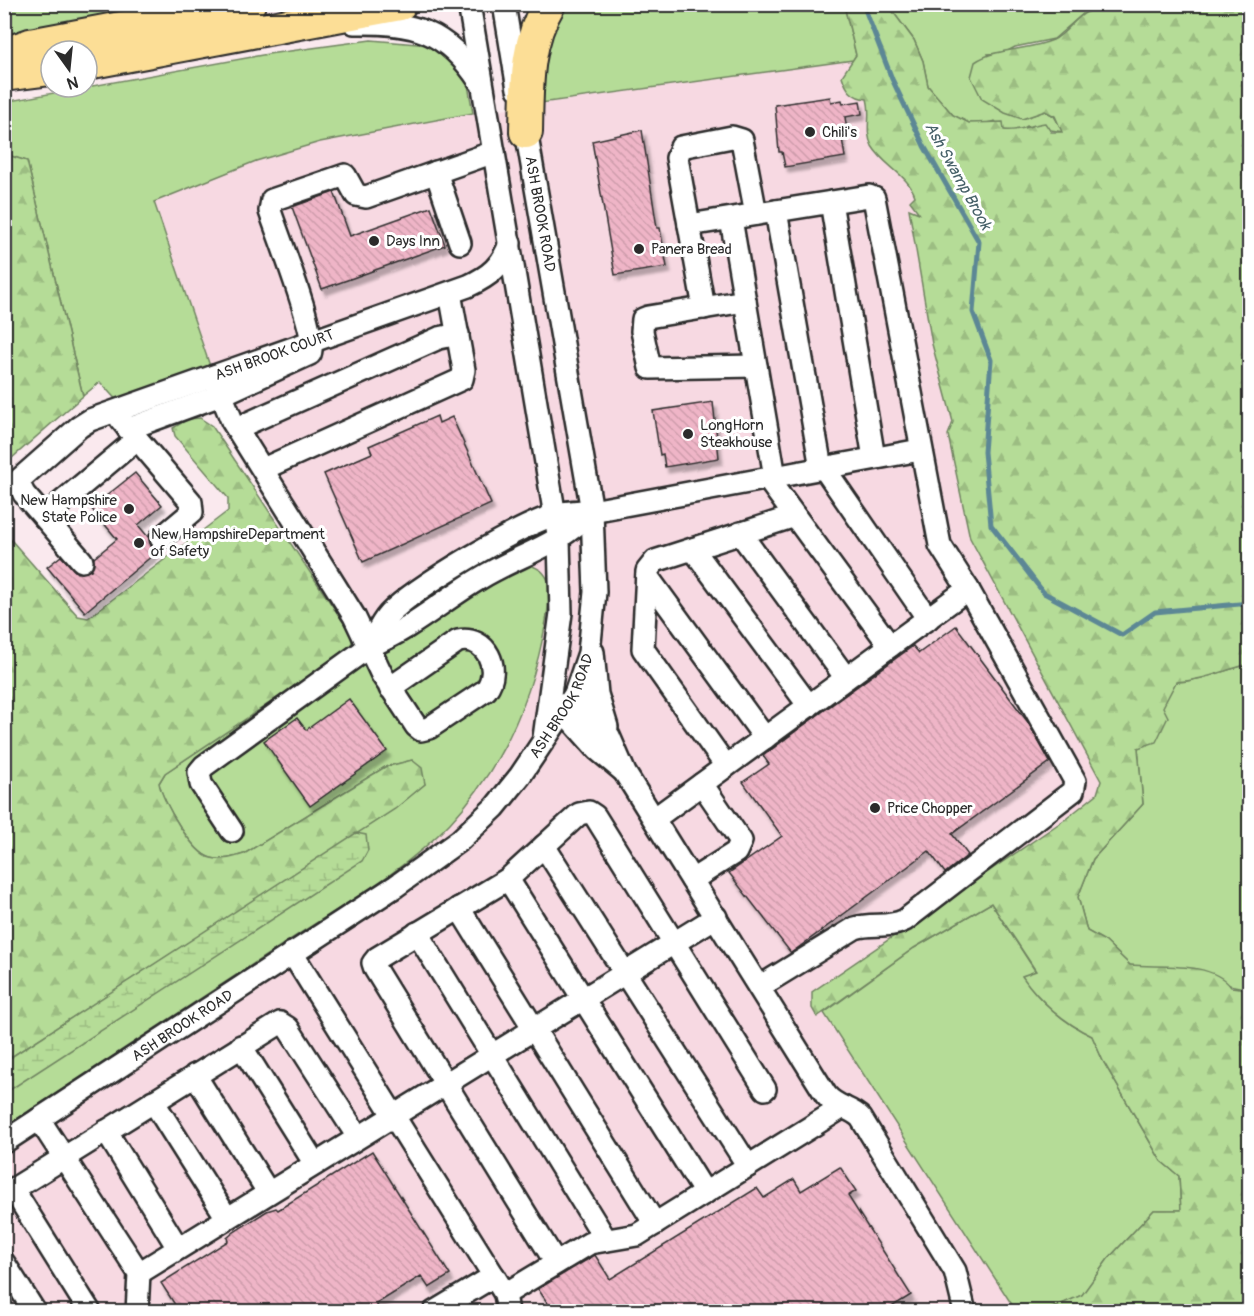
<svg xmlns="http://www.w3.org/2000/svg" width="1254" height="1316" viewBox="0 0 1254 1316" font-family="Pangolin,sans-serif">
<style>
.built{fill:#f7d9e2}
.green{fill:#b5dc97;stroke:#708461;stroke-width:1.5}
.forest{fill:url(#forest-firs);stroke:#708461;stroke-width:1.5}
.wetland{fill:url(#wetland-marsh);stroke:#708461;stroke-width:1.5}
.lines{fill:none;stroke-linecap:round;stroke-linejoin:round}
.stream{stroke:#5c8795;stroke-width:5}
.building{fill:url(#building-back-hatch);stroke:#2b2b2b;stroke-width:1.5;filter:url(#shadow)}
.minor-casing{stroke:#2b2b2b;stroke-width:26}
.highway-casing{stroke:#2b2b2b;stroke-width:36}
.minor{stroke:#fff;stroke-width:21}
.highway{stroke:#fcde96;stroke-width:32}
.poi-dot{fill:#2b2b2b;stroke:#fff;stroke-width:2}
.labels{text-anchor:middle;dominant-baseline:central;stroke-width:6;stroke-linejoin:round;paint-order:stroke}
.poi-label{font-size:15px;fill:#2b2b2b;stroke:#fff;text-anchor:start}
.street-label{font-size:15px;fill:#2b2b2b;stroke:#fff}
.water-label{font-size:16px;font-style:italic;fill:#476169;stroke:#fff}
</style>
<defs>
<pattern id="forest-firs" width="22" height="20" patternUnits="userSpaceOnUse" patternTransform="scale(1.5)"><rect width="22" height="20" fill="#b5dc97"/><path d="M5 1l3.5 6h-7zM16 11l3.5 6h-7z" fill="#9cbd82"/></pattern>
<pattern id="wetland-marsh" width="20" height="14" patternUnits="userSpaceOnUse" patternTransform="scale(1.5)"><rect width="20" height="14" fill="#b5dc97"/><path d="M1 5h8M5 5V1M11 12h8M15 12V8" fill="none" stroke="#9cbd82"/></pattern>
<pattern id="building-back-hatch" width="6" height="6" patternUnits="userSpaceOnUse" patternTransform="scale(1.5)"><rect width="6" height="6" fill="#efb5c7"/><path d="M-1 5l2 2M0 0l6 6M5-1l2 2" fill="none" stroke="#cd9cab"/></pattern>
<filter id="shadow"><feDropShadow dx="3.5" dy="6" stdDeviation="1.5" flood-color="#0004"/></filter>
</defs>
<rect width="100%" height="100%" fill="#fae9ee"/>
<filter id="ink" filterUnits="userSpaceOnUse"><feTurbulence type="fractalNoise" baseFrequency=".0167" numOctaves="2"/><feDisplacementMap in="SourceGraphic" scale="12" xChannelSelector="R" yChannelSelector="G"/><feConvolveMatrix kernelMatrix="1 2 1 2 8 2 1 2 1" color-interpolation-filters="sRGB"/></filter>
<g filter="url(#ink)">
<!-- built -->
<path class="built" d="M883 55 1120 789 817 1001 1016 1311 5 1312V1127L384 878 539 660 549 601V582L430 620 403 643 370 646 214 376 154 202 256 161 321 142 473 113Z"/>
<!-- green -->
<path class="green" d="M5 5H148L5 35Z
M561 5H844L856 55 853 60 541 103V59Z
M888 5H1108L1083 14 1054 39 1015 47 1004 53 988 54 1022 119 1045 111 1054 116 1063 132 1027 126 1017 132 1003 130 995 121 982 124 969 123 953 115 928 86 923 61 914 40Z
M371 40 429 45 439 51 467 79 473 113 320 142 256 161 154 202 211 369 120 404 100 382 83 396 27 161 5 154 4 102 268 54Z
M524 564C557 569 550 595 546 621 533 696 503 766 450 823 404 872 341 906 285 943 192 1004 98 1066 5 1127V1061L394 809 425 784 412 760 385 767 244 854C233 857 222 861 211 858 193 854 162 801 159 783L165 773 347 651 352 642 370 646 403 643 430 620Z
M1249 664V989L1130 965 1105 941 1087 931 1078 897 1093 859 1143 804 1138 748 1176 682C1202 681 1224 670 1249 664Z
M991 903 1036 972 1023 976C1039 1001 1065 1024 1092 1036L1103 1061 1161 1161 1179 1176 1181 1210H1154L1108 1259 1082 1295 1046 1311H1016L824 1013 914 948Z"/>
<!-- forest -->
<path class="forest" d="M844 5H888L914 40 923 61 928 86 953 115 969 123 1003 122 1004 130C1018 132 1030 125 1045 123L1051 132H1062L1055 116 1045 111 1022 119 1005 113 982 99 971 77 975 62C998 47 1027 51 1053 40 1066 34 1073 20 1085 13 1115 0 1211 5 1249 5V664C1224 670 1202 681 1176 682L1163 707 1168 717 1156 742 1138 748 1143 804 1093 859 1078 897 1087 931 1105 941 1130 965C1160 968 1211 960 1231 987L1249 989V1311H1046L1082 1295 1108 1259 1154 1210H1181L1179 1176 1161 1161 1103 1061 1092 1036C1065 1023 1039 1001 1022 976L1036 971 991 903 914 948 817 1017 812 1008V992L1067 818 1097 794 1101 781 970 538 948 435 953 422 932 344 909 209 919 213 910 201 915 196C908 175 884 166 872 146 864 131 872 115 867 99 852 98 846 89 842 76L856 55Z
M4 154 27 161 83 396 5 464Z
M200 418 212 426 350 632 352 642 347 651 165 773 159 783C162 801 193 854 211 858 222 861 233 857 244 854L385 767 412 760 422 768 425 784 395 809 5 1061 4 532 78 616 88 618 228 511V498L175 436 173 428 188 419Z"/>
<!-- wetland -->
<path class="wetland" d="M356 833 366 835 368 850 362 861 5 1093V1061Z"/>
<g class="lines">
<!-- stream -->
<path class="stream" d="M863 4 892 79 924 146 979 242 973 312 991 360 984 452 991 525 1044 593 1122 635 1155 612 1250 603"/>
</g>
<!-- building -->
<path class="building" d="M830 97 831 102 842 100 843 104 860 101 862 114 845 117 847 131 841 132 845 157 785 167 782 152H779L775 105Z
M642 130 657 228H660L667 267 615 275 592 141Z
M334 192 350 236 431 207 445 245 322 289 292 207Z
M713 402 719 458 665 467 663 454 660 455 653 411Z
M437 416 439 423 452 417 491 504 363 562 324 474 372 453 369 446Z
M135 473 162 505 138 525 149 538 151 546 159 550 85 612 47 567 61 556 77 573 91 570 94 558 117 539 91 508Z
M956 626 1027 721 1050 762 952 834 968 855 945 873 929 851 791 953 729 873 782 836 743 782 769 764 763 756 800 728 913 646 919 653Z
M349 699 387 751 310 806 264 741 297 718 306 730Z
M372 1151 450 1275 429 1288 421 1276 376 1304 381 1311H179L161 1283 228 1241 227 1238 234 1232 267 1211 276 1208 278 1210Z
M840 1167 856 1191 848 1196 911 1295 885 1311H553L538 1289 595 1255 610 1279 757 1188 764 1198 794 1179 801 1191Z"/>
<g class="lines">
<defs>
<g id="minor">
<path d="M469 4 559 540 561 613 544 738"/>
<path d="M504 4 518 89"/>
<path d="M354 23C414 22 446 30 480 82"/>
<path d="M436 172 460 243"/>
<path d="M831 202 874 458"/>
<path d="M776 211 821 468"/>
<path d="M731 219 775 477"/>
<path d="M689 225 869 196 874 198 940 545 968 589 1075 781 1073 791 905 920C888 929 872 922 855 928L759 987"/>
<path d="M745 301 648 317 643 319 642 331 650 368 756 366"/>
<path d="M704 308 677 158 681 147 732 137 742 140 756 214"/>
<path d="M214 376 232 421 354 616 382 675C394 692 405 709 416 726L421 730 429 728 486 690C502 669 486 635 458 641L390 688"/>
<path d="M121 420 191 502 192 512 161 538"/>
<path d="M237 428 439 338 458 334"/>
<path d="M128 429 221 395 310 354C319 338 277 233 270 211L272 200 345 175 356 195 366 197 494 152"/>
<path d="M824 468 928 619"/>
<path d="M263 469 462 379 464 370 450 293"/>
<path d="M767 478 890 646"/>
<path d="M44 517 137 439"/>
<path d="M740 533 846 678"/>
<path d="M693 549 809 706"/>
<path id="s1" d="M82 561 24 494 19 484 20 479 79 427 90 420 468 286C490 276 502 266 510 243"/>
<path d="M647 576 765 738"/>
<path d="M370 646C376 635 380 624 389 614 415 587 518 526 555 515 566 511 580 511 592 511L920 450"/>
<path d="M593 652 597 694 607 727"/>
<path d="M575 694 609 736 625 773 826 1095C836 1108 851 1107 861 1118L955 1271 965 1312"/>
<path d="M556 703 598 750 622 770"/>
<path d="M726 766 643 649 647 571 655 561 795 516"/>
<path d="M654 819 968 589"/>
<path d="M232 831 201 784 199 772 204 766 370 646C410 630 442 601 479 579 520 554 556 548 592 511"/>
<path d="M544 846 748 1166"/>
<path d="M508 879 705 1193"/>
<path d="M692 880 736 852 741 841 702 784"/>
<path d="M459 908 655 1224"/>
<path d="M417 933 606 1240"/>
<path d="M292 953 505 1294 508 1312"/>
<path d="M241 1046 315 1164"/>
<path d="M195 1075 268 1192"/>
<path d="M153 1101 227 1218"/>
<path d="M39 1119 139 1273 137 1312"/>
<path d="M106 1131 178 1248"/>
<path id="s2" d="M4 1142 396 886 460 840 495 807 520 776 575 694 589 653 595 592 592 511 524 119"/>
<path d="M13 1189 90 1312"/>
<path d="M4 1195 280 1023 288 1028 358 1137"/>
<path d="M4 1263 35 1312"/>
<path d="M556 1263 375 969 373 963 377 958 508 879 579 814 589 812 595 816 765 1089"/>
<path d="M139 1273 716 917"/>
<path d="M505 1294 590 1243 637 1235 843 1107"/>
<path d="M434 1312 494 1276"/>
</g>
<path id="highway" d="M4 54 30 45 249 4
M87 63 400 4
M4 75 51 69
M526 132C527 89 525 43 549 4"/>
</defs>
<!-- minor casing -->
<use href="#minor" class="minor-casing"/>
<!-- highway casing -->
<use href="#highway" class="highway-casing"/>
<!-- minor -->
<use href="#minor" class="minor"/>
<!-- highway -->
<use href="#highway" class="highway"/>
</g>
</g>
<!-- markers -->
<g class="poi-dot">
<circle cx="810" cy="132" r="6"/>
<circle cx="374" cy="241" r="6"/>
<circle cx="639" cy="249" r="6"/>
<circle cx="688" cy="434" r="6"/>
<circle cx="129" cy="509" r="6"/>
<circle cx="139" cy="543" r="6"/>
<circle cx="875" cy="808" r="6"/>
</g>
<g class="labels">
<!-- poi labels -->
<g class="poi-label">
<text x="822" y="132">Chili's</text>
<text x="386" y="241">Days Inn</text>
<text x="651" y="249">Panera Bread</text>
<text x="700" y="425">LongHorn<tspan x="700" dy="17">Steakhouse</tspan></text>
<text x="117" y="500" text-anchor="end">New Hampshire<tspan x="117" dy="17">State Police</tspan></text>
<text x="151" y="534">New HampshireDepartment<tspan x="151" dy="17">of Safety</tspan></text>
<text x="887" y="808">Price Chopper</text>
</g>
<!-- street labels -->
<g class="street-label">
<text transform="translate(540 214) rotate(80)">ASH BROOK ROAD</text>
<text stroke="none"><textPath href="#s1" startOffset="392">ASH BROOK COURT</textPath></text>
<text stroke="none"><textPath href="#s2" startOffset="717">ASH BROOK ROAD</textPath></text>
<text stroke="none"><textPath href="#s2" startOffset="213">ASH BROOK ROAD</textPath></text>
</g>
<!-- water labels -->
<g class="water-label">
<text transform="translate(958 176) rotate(61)">Ash Swamp Brook</text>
</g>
</g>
<!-- margin -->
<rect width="1254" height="1316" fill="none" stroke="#fff" stroke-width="24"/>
<rect x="12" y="12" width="1230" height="1292" fill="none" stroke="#2b2b2b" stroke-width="2" filter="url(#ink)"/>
<!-- north arrow -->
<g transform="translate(69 69) rotate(165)"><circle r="28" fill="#ffffff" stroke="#aaaaaa" stroke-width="1.5"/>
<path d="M0-4.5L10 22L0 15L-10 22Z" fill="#2b2b2b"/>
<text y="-9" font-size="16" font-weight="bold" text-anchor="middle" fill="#2b2b2b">N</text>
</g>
</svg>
